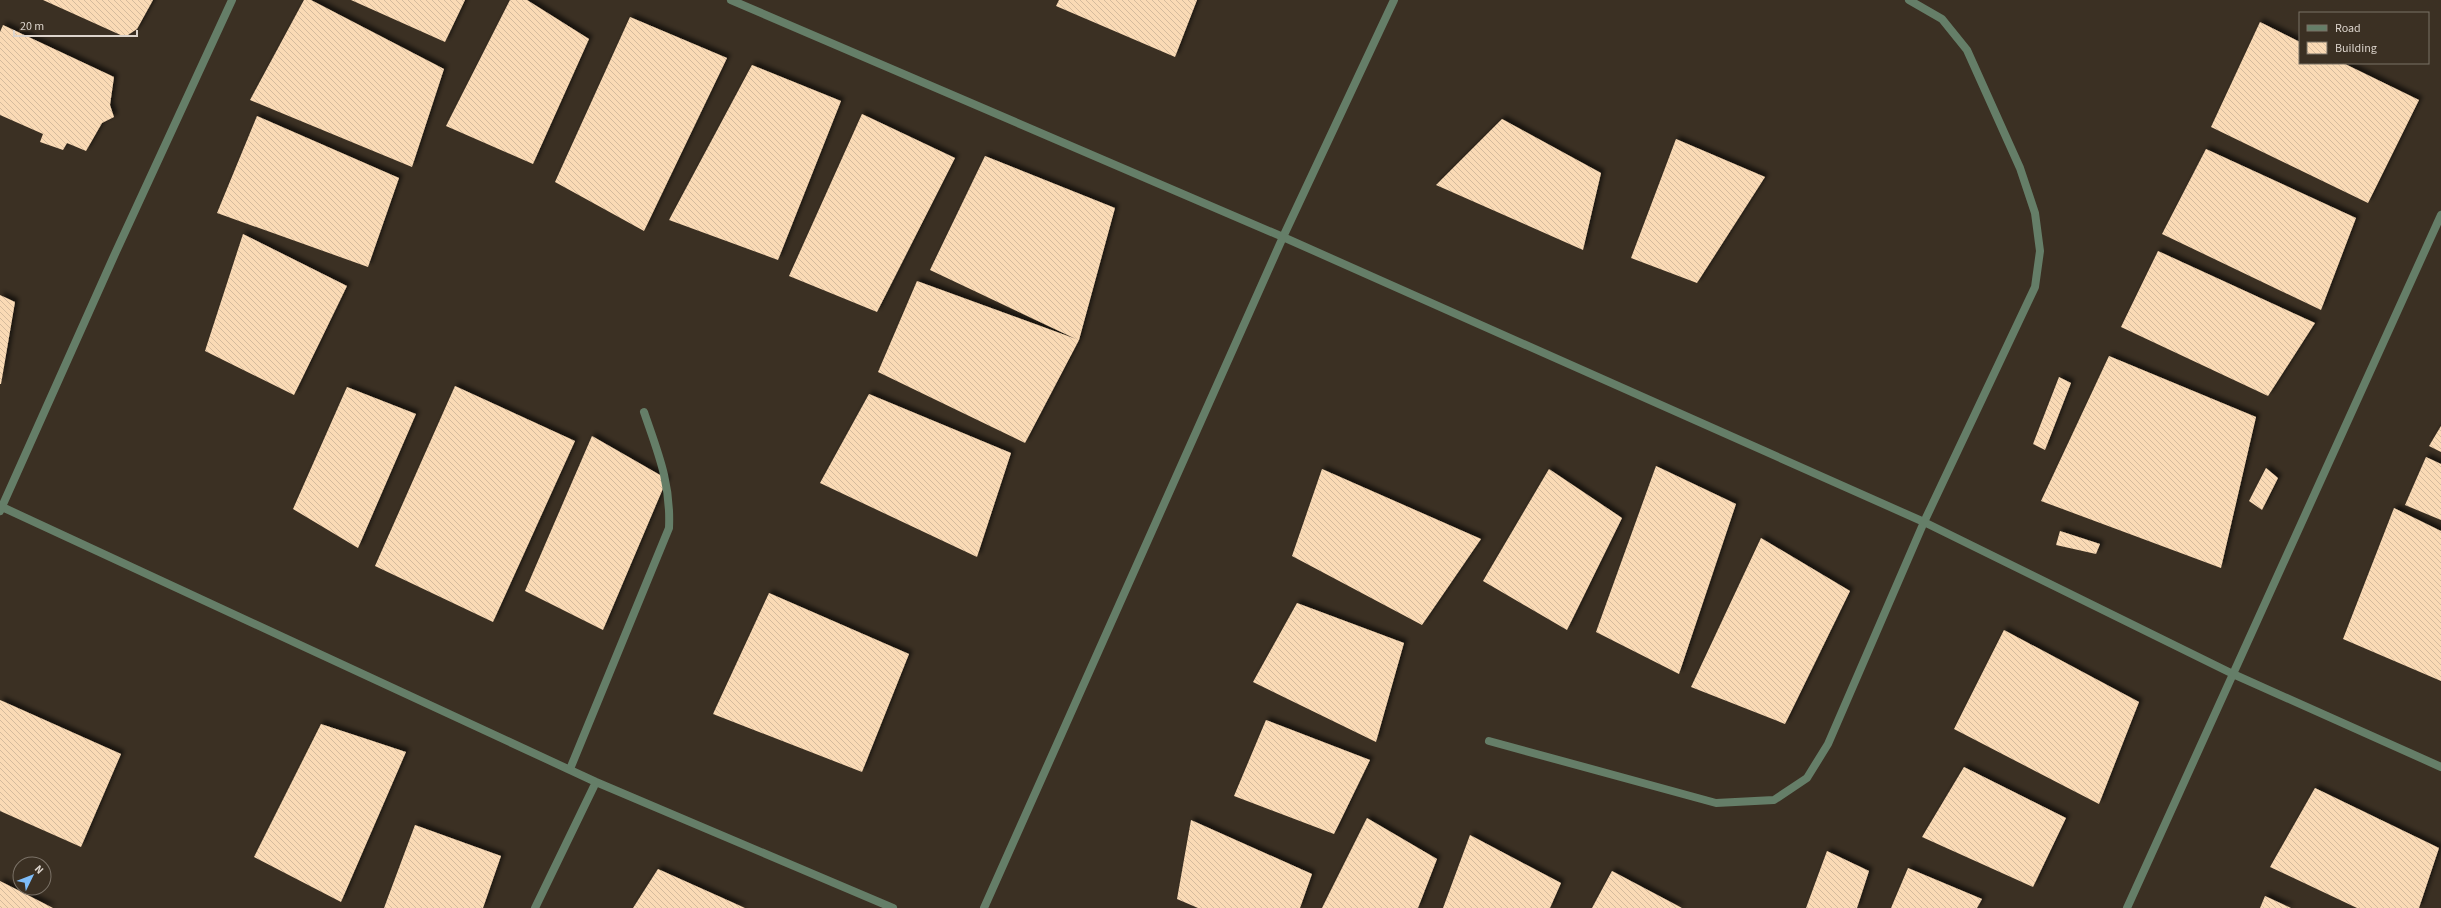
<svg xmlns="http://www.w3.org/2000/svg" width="2441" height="908" viewBox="0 0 2441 908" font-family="'Source Sans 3',sans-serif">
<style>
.building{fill:url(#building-back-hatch);filter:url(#shadow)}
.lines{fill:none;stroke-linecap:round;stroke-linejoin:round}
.minor{stroke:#657e68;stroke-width:8}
</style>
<defs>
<pattern id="building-back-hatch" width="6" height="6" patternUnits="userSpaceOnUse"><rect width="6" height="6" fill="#fadab5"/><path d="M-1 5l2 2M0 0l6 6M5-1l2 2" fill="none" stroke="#d5bb9d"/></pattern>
<filter id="shadow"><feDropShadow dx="3.5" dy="-3.5" stdDeviation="2" flood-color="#0009"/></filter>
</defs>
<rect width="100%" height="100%" fill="#3b3023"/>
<!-- building -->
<path class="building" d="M43 0H153L137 29 125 37Z
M304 0H311L444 69 412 167 250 100Z
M351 0H465L445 42Z
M510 0H527L589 39 533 164 446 126Z
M1059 0H1197L1175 57 1056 6Z
M630 17 727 58 644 231 555 182Z
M2260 22 2300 42V63H2343L2419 100 2368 203 2211 127Z
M3 25 114 77 110 105 114 117 102 123 86 151 67 143 63 150 40 142 43 134 0 115V32Z
M752 65 841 101 778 260 669 220Z
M862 114 955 158 877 312 789 276Z
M257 116 399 178 368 267 217 213Z
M1502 119 1601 173 1583 250 1436 185Z
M1676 139 1765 177 1697 283 1631 258Z
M2206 149 2356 218 2321 310 2162 234Z
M985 156 1115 208 1079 340 1025 443 878 372 917 281 1076 339 930 270Z
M243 234 347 286 294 395 205 351Z
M2158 251 2315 323 2268 396 2121 327Z
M0 295 15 302 1 384H0Z
M2109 356 2256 417 2221 568 2041 501Z
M2059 377 2071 383 2045 450 2033 444Z
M455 386 575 441 493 622 375 566Z
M347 387 416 414 358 548 293 509Z
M869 394 1011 453 977 557 820 483Z
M2441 426V452L2429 446Z
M592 436 667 479 603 630 525 591Z
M2426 457 2441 464V520L2405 505Z
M1656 466 1736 504 1679 674 1596 632Z
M2266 468 2278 478 2262 510 2249 501Z
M1322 469 1481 539 1422 625 1292 556Z
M1549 469 1622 518 1567 630 1483 581Z
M2394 508 2441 531V681L2343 639Z
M2060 531 2100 544 2096 554 2056 545Z
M1761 538 1850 591 1785 724 1691 687Z
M769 593 909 654 862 772 713 714Z
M1297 603 1404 643 1376 742 1253 682Z
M2004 630 2139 702 2099 804 1954 729Z
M0 700 121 754 81 847 0 811Z
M1266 720 1370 760 1334 834 1234 796Z
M321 724 406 752 341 902 254 857Z
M1964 767 2066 818 2033 887 1922 837Z
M2315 788 2439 848 2419 908H2357L2270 867Z
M1367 818 1437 859 1418 908H1322Z
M1191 820 1312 874 1300 908H1198L1177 899Z
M415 825 501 856 483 908H384Z
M1470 835 1561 883 1550 908H1443Z
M1827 851 1869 871 1857 908H1806Z
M1908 868 1982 899 1977 908H1891Z
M658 869 745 908H633Z
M1612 871 1682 908H1592Z
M0 881 53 908H0Z
M2265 896 2291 908H2260Z"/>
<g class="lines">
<!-- minor -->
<path class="minor" d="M731 0 1283 237 1924 522 2233 674 2441 767
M0 506 596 782 893 908
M0 511 114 256 232 0
M1489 741 1716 803 1774 800 1807 778 1828 744 1924 522 2035 287 2040 251 2035 213 2020 168 1967 50 1942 19 1909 0
M570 769 669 528C671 483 658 453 644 412
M535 908 596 782
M984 908 1283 237 1394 0
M2127 908 2441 215"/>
</g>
<!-- legend -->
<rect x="2299" y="12" width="130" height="52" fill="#3b3023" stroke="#7b7267"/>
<rect x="2307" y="25" width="20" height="6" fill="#657e68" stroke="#7b7267"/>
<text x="2335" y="32" font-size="12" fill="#dcd4cc">Road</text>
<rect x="2307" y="42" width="20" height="12" fill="url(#building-back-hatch)" stroke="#7b7267"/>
<text x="2335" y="52" font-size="12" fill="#dcd4cc">Building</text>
<!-- north arrow -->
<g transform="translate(32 876) rotate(47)"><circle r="19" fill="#3b3023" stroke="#7b7267"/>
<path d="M0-3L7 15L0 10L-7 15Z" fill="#7ebdf9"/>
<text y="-6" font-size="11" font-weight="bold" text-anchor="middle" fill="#dcd4cc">N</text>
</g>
<!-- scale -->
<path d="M14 30v6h123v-6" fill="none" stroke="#dcd4cc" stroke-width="2"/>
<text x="20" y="30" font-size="12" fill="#dcd4cc" stroke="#3b3023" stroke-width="3" paint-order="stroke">20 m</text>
</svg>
